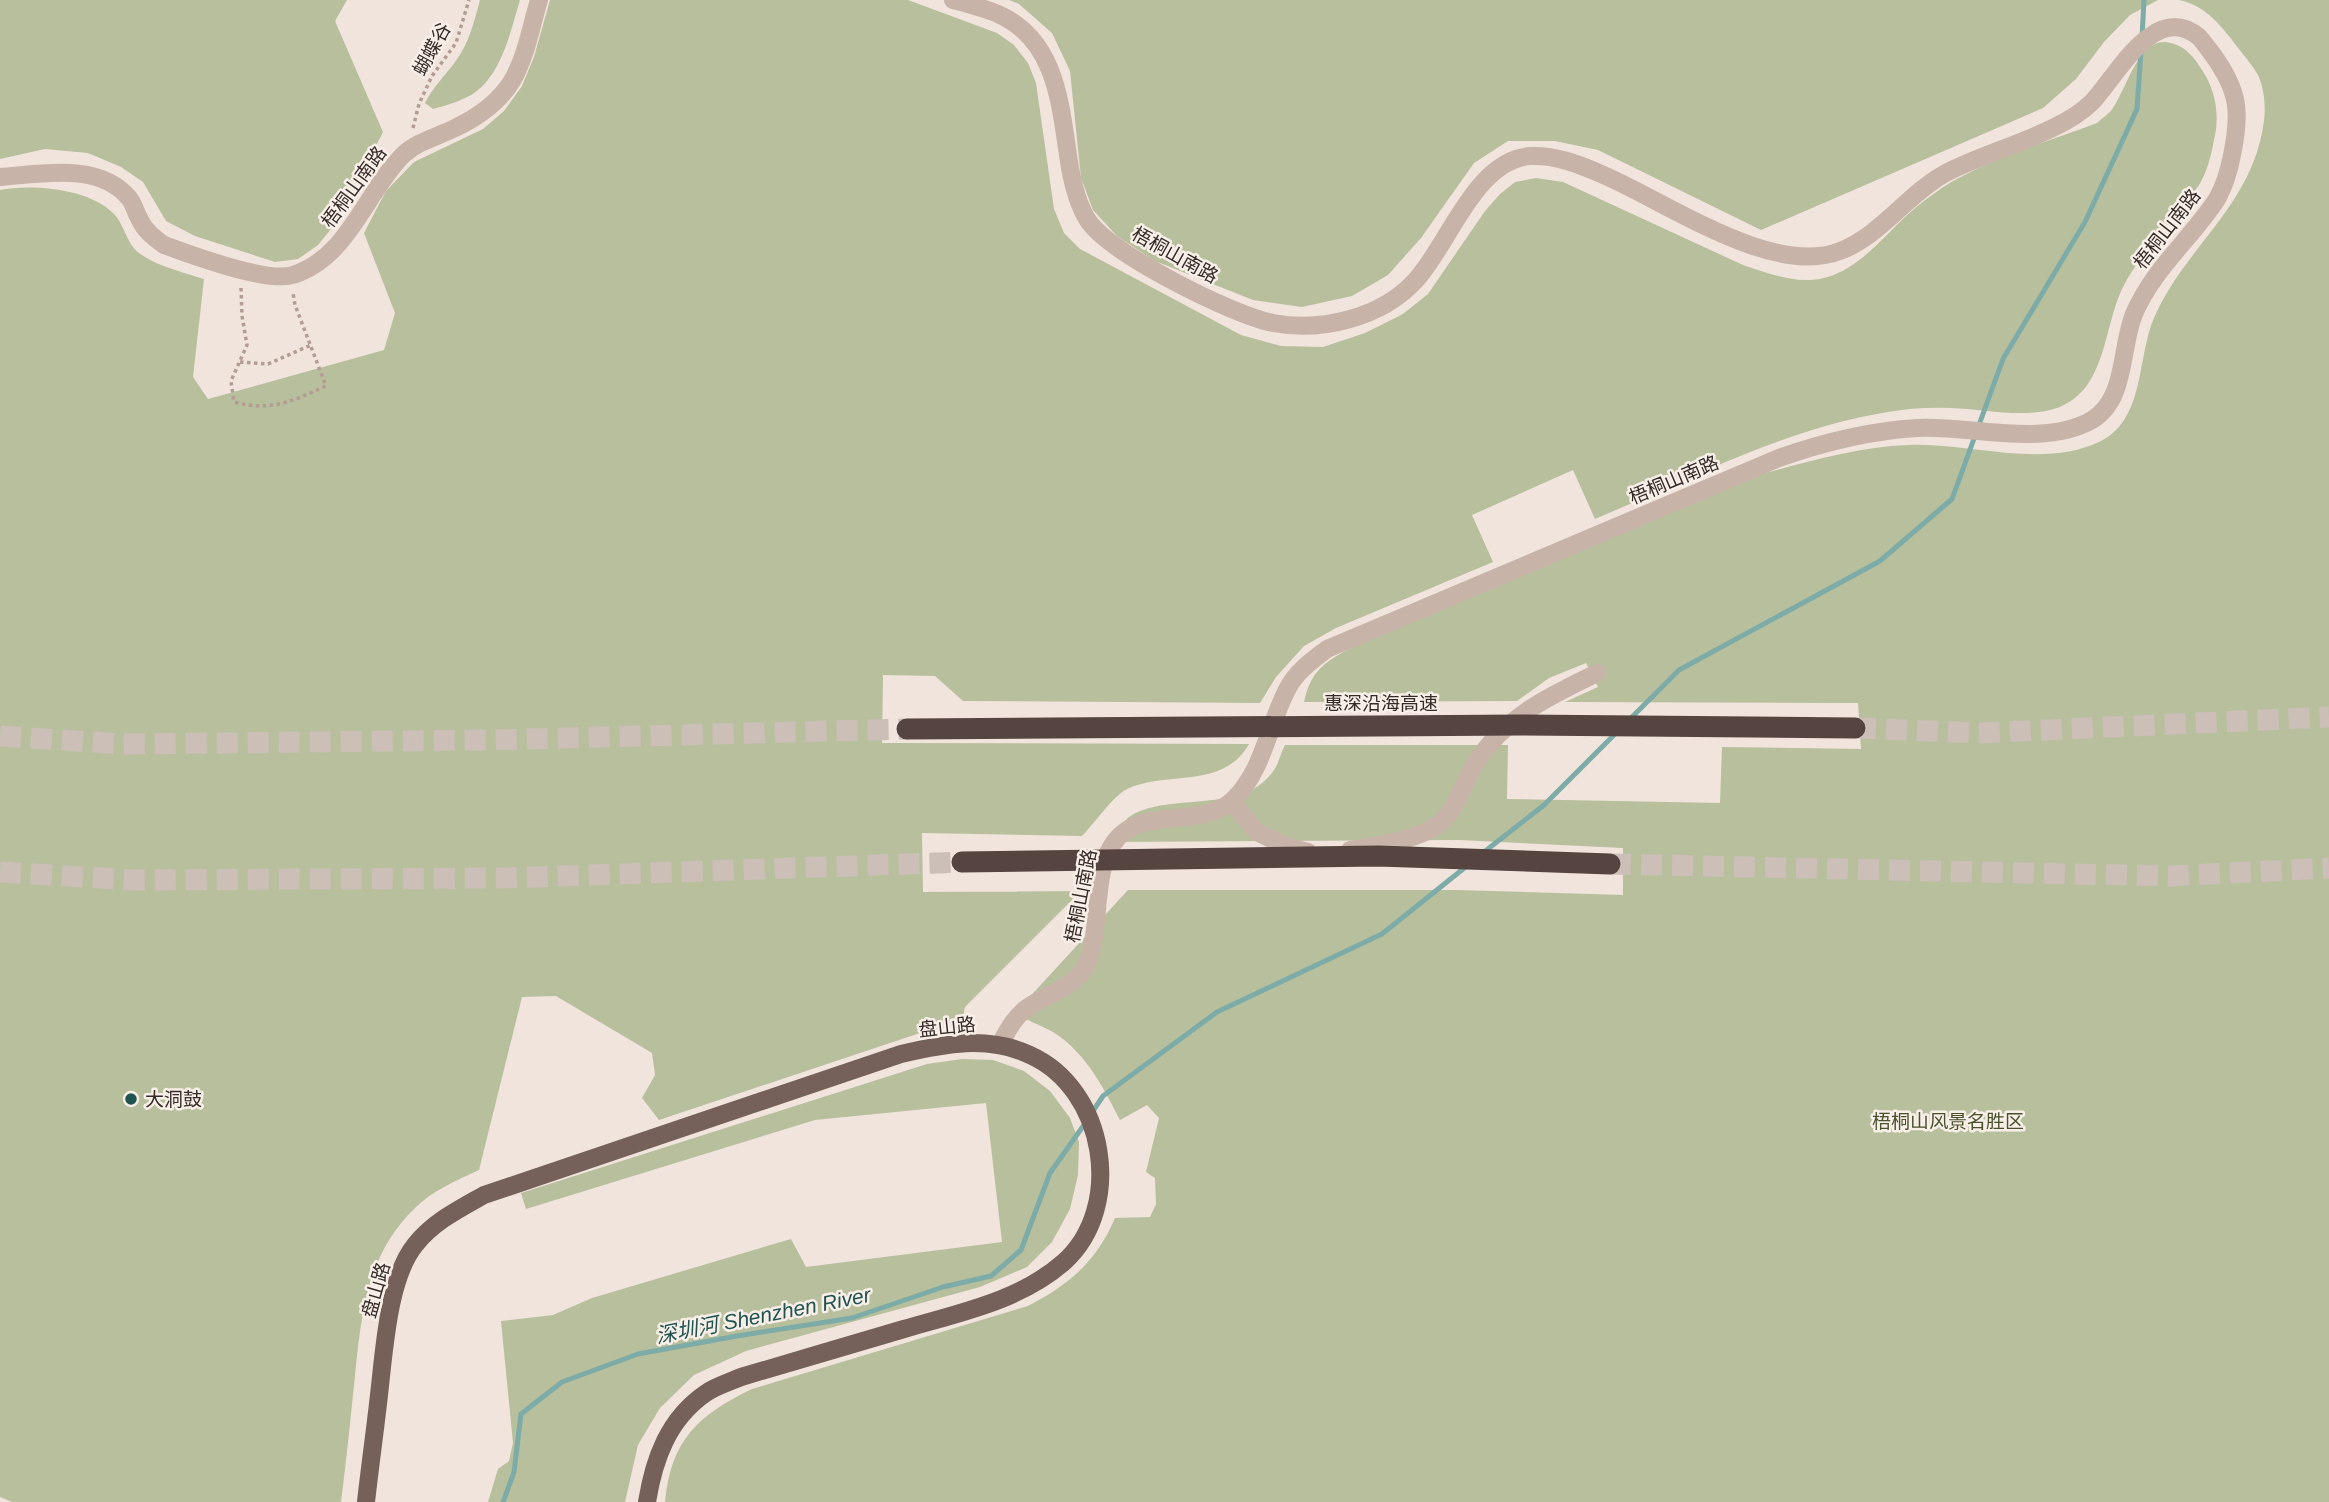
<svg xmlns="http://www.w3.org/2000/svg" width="2329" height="1502" viewBox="0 0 2329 1502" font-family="Arial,'Noto Sans SC',sans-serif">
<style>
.green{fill:#b7bf9d}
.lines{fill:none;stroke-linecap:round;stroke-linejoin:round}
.stream{stroke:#7daca8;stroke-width:5}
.highway-tunnel{stroke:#cbbfb8;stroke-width:21;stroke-dasharray:21 10;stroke-linecap:butt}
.path{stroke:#b39d93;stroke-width:3.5;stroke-dasharray:3.5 3.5;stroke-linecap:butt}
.minor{stroke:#c8b3a9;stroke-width:18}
.major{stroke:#76605a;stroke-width:18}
.highway{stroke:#564440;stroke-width:21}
.poi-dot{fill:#205451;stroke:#f8efe8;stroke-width:2.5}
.labels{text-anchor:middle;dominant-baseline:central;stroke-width:5;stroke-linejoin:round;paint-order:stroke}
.street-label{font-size:19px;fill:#352b28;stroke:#f8efe8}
.poi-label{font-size:19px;fill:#352b28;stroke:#f8efe8;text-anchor:start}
.park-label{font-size:19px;fill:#49522d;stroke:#f8efe8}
.water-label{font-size:21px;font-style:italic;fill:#205451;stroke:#f8efe8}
</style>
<rect width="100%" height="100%" fill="#f0e4dc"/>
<!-- green -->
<path class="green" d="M0 0H347L335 21 383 132 339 219 318 245 298 259 275 262 195 236 166 221 143 182 121 167 88 153 45 149 0 159Z
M480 0H520C510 33 500 83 465 98 455 103 444 106 433 109L425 103C433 87 444 77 455 62 469 44 474 22 480 0Z
M550 0H908L997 33 1014 45 1028 63 1036 83 1054 209 1064 233 1080 249 1241 335 1281 346 1323 347 1365 333 1403 314 1428 294 1485 211 1500 194 1515 182 1536 178 1563 182 1743 265C1762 271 1784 280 1805 280 1853 281 1881 237 1914 209 1926 199 1940 189 1953 181 1998 156 2049 141 2097 123 2102 118 2109 114 2113 108 2127 89 2139 34 2171 43 2186 47 2194 57 2202 70 2216 91 2220 116 2214 140 2211 156 2207 172 2199 185 2176 221 2142 249 2123 287 2103 327 2107 390 2057 408 2024 419 1985 409 1951 408 1931 407 1908 408 1888 412 1786 428 1690 479 1595 519L1573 470 1472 515 1493 562 1336 628 1304 646 1276 677 1260 703 963 701 935 676 883 675 882 743 1249 744C1223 790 1168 770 1127 789 1113 796 1094 824 1082 836L922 833 923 892 1081 891 965 1007 961 1025 926 1031 659 1120 642 1098 655 1075 652 1053 556 996 522 997 479 1170C456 1181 433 1190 415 1208 364 1257 361 1320 354 1385 350 1424 346 1463 341 1502H12L0 1497V190C31 184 88 188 113 213 124 223 126 243 139 253 154 265 185 273 204 279L193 377 208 399 384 350 395 313 364 233 386 191 414 162 483 129 504 111 522 86 534 57Z
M1009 0H2158L2130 15 2104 42 2076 79 2043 108 1761 230 1598 150 1555 141H1508L1474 163 1421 238 1388 275 1352 296 1302 307 1253 300 1155 261 1117 236 1093 210 1081 178 1070 71 1052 33 1019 4Z
M2179 0H2329V1502H665C671 1440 698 1415 752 1389L1028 1306C1070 1284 1096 1262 1115 1218L1150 1217 1156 1204 1155 1178 1146 1172 1159 1118 1147 1105 1120 1120C1104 1089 1088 1057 1059 1036 1046 1027 1029 1021 1014 1014L1128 890H1457L1623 895V848L1459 840 1113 842C1117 833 1123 820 1132 815 1173 792 1244 815 1274 770 1279 763 1281 752 1285 745H1508L1507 799 1720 803 1722 747 1861 749 1858 703 1565 702 1598 687 1586 663 1549 678 1517 701 1304 702C1312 666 1330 659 1361 643L1762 474C1810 461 1858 447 1908 445 1971 442 2042 470 2101 441 2145 419 2137 357 2154 318 2185 246 2253 206 2264 121 2266 106 2264 88 2258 75 2253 66 2245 57 2239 49 2222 27 2207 6 2179 0Z
M962 1059 993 1060 1024 1071 1050 1091 1070 1118 1079 1142 1078 1175 1070 1209 1052 1242 1027 1267 980 1287 746 1351 694 1375 660 1408 638 1445 625 1502H488L498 1469 509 1461 513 1443 501 1321 553 1315 592 1298 791 1239 806 1267 1002 1242 986 1103 815 1120 526 1209 521 1193 927 1064Z"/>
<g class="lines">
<!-- stream -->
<path class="stream" d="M2142 38 2144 0
M1629 720 1679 670 1880 561 1952 499 2003 359 2085 222 2137 109 2141 51
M1484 852 1544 805 1617 732
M1091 1114 1103 1096 1217 1012 1382 934 1468 865
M503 1502 514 1472 521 1414 562 1382 638 1354 737 1336 852 1318 943 1287 991 1276 1021 1250 1050 1173 1086 1122"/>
<!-- highway-tunnel -->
<path class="highway-tunnel" d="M1855 728 1979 733 2329 717
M0 736 122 744 488 740 907 729
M1610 864 2170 876 2329 868
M0 872 134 880 504 878 962 862"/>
<!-- path -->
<path class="path" d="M413 128 419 104 432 76 456 43 469 0
M241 288 242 316 247 345 231 381 234 402C272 412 292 401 326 386L295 305 293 293
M240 362 268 364 311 345"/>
<!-- minor -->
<path class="minor" d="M953 0C968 4 984 8 998 14 1055 39 1060 101 1068 155 1071 177 1076 203 1089 222 1113 255 1232 315 1273 323 1321 332 1381 318 1415 281 1449 245 1475 159 1531 156 1555 155 1578 164 1599 173 1664 200 1772 278 1840 251 1880 236 1907 195 1944 174 1986 151 2061 134 2092 102 2115 79 2154 0 2199 37 2202 40 2210 51 2213 55 2239 91 2241 112 2232 155 2229 171 2225 185 2217 199 2191 239 2153 269 2134 314 2120 348 2127 399 2092 420 2043 448 1971 425 1917 428 1869 431 1824 442 1779 458L1327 649C1313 660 1298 670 1289 686 1268 723 1265 769 1233 800 1209 824 1155 812 1127 830 1088 855 1104 925 1087 963 1077 987 1048 993 1028 1007 1015 1016 1007 1030 1000 1045
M0 177C41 174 99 162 129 198 134 204 135 211 139 218 144 230 153 237 164 245 191 255 267 283 293 275 349 257 365 193 403 155 418 141 437 137 455 128 476 118 499 102 512 81 526 57 531 27 539 0
M1232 802 1257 832 1285 846 1308 852
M1350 850C1376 845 1409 842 1433 828 1459 813 1463 778 1480 756 1512 713 1550 696 1597 673"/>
<!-- major -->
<path class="major" d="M366 1502C370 1466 375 1431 379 1395 384 1353 388 1278 415 1245 433 1222 459 1209 484 1195L901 1054C944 1044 988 1035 1030 1055 1106 1089 1125 1207 1064 1262 1020 1301 958 1313 904 1329 850 1345 795 1361 741 1377 730 1382 716 1386 706 1393 668 1419 654 1459 647 1502"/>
<!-- highway -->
<path class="highway" d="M907 729 1521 725 1855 728
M962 862 1378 856 1610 864"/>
</g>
<!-- markers -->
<circle class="poi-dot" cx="131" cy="1099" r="7"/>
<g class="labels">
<!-- street labels -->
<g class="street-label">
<text transform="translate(432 49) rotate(-61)">蝴蝶谷</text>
<text transform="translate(354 187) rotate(-54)">梧桐山南路</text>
<text transform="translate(2167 229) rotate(-52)">梧桐山南路</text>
<text transform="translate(1175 255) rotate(29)">梧桐山南路</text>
<text transform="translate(1674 480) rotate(-23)">梧桐山南路</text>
<text x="1381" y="703">惠深沿海高速</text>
<text transform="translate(1081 896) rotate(-79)">梧桐山南路</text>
<text transform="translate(947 1027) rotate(-6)">盘山路</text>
<text transform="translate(376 1290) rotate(-74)">盘山路</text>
</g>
<!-- poi labels -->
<g class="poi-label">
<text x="145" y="1099">大洞鼓</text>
</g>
<!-- park labels -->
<g class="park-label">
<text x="1948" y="1121">梧桐山风景名胜区</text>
</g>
<!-- water labels -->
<g class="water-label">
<text transform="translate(763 1315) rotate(-11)">深圳河 Shenzhen River</text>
</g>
</g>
</svg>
